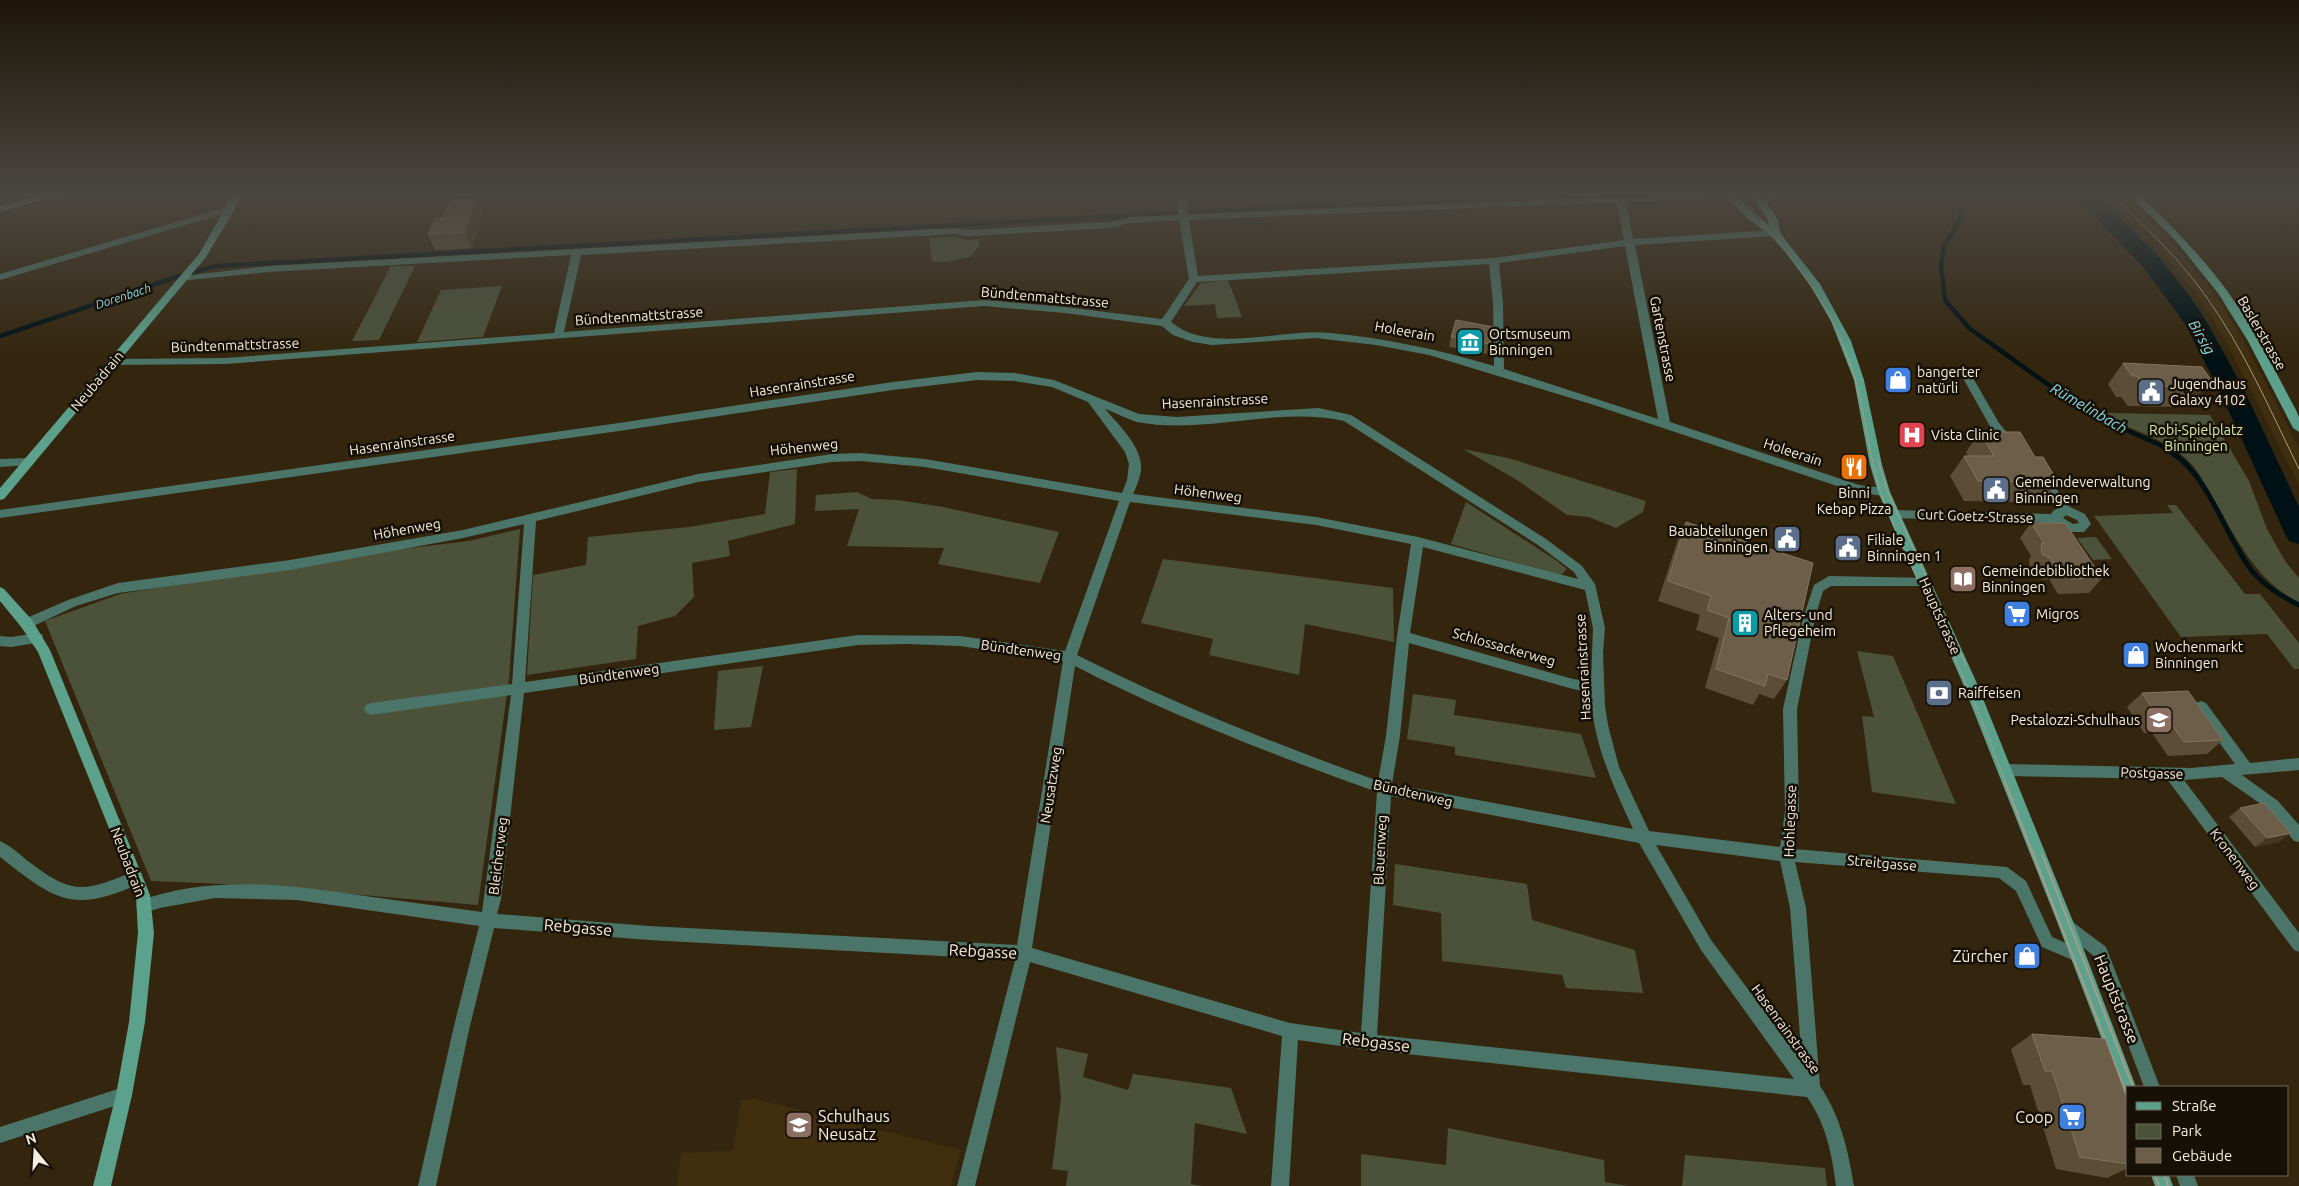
<svg xmlns="http://www.w3.org/2000/svg" width="2299" height="1186" viewBox="0 0 2299 1186" font-family="Ubuntu,sans-serif">
<style>
.built{fill:#402e0e}
.green{fill:#4b5239}
.lines{fill:none;stroke-linecap:round;stroke-linejoin:round}
.stream-far1{stroke:#001116;stroke-width:4.5}
.stream{stroke:#001116;stroke-width:5}
.river{fill:#001116;fill-rule:evenodd}
.street{fill:#4b7568;fill-rule:evenodd}
.secondary{fill:#5ba18c;fill-rule:evenodd}
.tram-far1{stroke:#a79c8a;stroke-width:1}
.tram{stroke:#a79c8a;stroke-width:2}
.wall{fill:#5c4d36}
.shaded-wall{fill:#45361e}
.building{fill:#6c5e48;stroke:#827560}
.labels{text-anchor:middle;dominant-baseline:central;stroke-width:5;stroke-linejoin:round;paint-order:stroke}
.far-water-label{font-size:12px;font-style:italic;fill:#88dcee;stroke:#161006}
.street-label{font-size:14px;fill:#f6eddf;stroke:#161006}
.poi-label{font-size:14px;fill:#f6eddf;stroke:#161006;text-anchor:start}
.park-label{font-size:14px;fill:#d8ebab;stroke:#161006}
.water-label{font-size:15px;font-style:italic;fill:#88dcee;stroke:#161006}
.near-street-label{font-size:16px;fill:#f6eddf;stroke:#161006}
.near-poi-label{font-size:16px;fill:#f6eddf;stroke:#161006;text-anchor:end}
</style>
<rect width="100%" height="100%" fill="#34260e"/>
<!-- built -->
<path class="built" d="M2104 192H2123L2168 237 2216 296 2241 336 2299 448V485L2222 334 2198 296 2151 237Z
M755 1099 961 1150 951 1186H677L681 1153 733 1151 741 1100Z"/>
<!-- green -->
<path class="green" d="M954 237 967 240 979 239V246L970 257C957 258 944 265 932 261L929 238Z
M391 266H415L379 340 352 341Z
M1228 280 1242 317 1217 318 1215 304 1184 306 1201 283Z
M502 286 483 337 417 342 441 290Z
M2108 413 2210 415 2249 481 2267 529 2285 561 2299 578V603C2254 579 2236 537 2211 495 2206 486 2200 474 2193 466 2173 442 2139 432 2111 420Z
M1463 449 1508 458 1646 501 1643 512 1616 528 1589 517 1567 515 1517 480Z
M797 469 795 524 728 541 730 556 692 563 694 597 675 616 638 626 636 659 527 675 533 575 586 565 588 537 689 527 765 514 770 472Z
M857 492 872 499 898 500 943 507 1059 532 1040 583 938 564 944 548 847 546 859 509 815 511 816 495Z
M1466 502 1557 561 1567 569 1561 575 1451 544Z
M2167 505H2176L2245 594H2260L2299 643V669H2294L2267 634 2181 637 2094 516 2173 513Z
M520 529 509 679 478 905 246 885 151 881 45 621 120 594 335 557 469 541Z
M2096 537 2112 559 2093 560 2077 538Z
M1163 559 1393 588 1394 642 1305 624 1299 675 1209 655 1213 639 1141 623Z
M1857 651 1893 656 1956 804 1872 792 1862 716 1874 717Z
M763 666 751 727 714 730 718 671Z
M1413 694 1456 700 1454 715 1581 734 1596 778 1455 755V747L1407 739Z
M1395 864 1527 884 1532 920 1635 950 1643 993 1566 988 1562 975 1442 961 1441 913 1393 905Z
M1056 1047 1088 1054 1083 1077 1128 1090 1133 1074 1231 1088 1247 1134 1195 1123 1191 1184 1202 1186H1066L1068 1171 1052 1169 1061 1098Z
M1448 1128 1604 1160 1605 1182 1628 1186H1361V1154L1446 1165Z
M1685 1155 1825 1168 1827 1186H1682Z"/>
<g class="lines">
<!-- stream-far1 -->
<path class="stream-far1" d="M1953 192 1958 195 1961 218 1944 246 1941 266 1945 300 1969 328 2074 403 2104 420 2162 446 2177 457
M0 336 179 276 216 266 1284 207 1685 192"/>
<!-- stream -->
<path class="stream" d="M2176 455C2212 484 2225 535 2252 571 2264 586 2283 597 2299 605"/>
<!-- river -->
<path class="river" d="M2071 192H2094L2160 258 2191 298 2208 324 2245 392 2299 507V544L2289 541 2285 534 2220 392 2185 324 2144 268Z"/>
<!-- street -->
<path class="street" d="M1177 192H1187L1188 214 1704 194V198L1701 199 1626 202 1633 239 1775 230 1780 233 1775 236 1635 245 1670 422 1859 485 1884 488 1890 492 1884 496 1858 493 1594 405 1429 355 1376 345 1316 338 1212 345 1193 342 1173 335 1162 326 1065 313 984 306 225 364 113 365 108 362 113 359 225 358 554 333 571 255 268 272 179 281 178 279 183 276 268 266 955 228 968 230 1110 222 1130 217 1178 215ZM1617 202 1624 240 1494 258 1198 276 1189 220ZM1179 220 1189 279 1162 319 1065 307 984 300 564 332 581 255 955 234 968 236 1110 228 1130 223ZM1625 246 1658 419 1504 369 1503 303 1499 263ZM1489 264 1493 303 1494 366C1440 350 1386 338 1330 333 1282 328 1210 355 1171 322L1197 282Z
M1753 192H1782L1777 195 1756 197 1753 196Z
M230 206 235 209 233 211 0 280V274Z
M977 372 1015 373 1054 380 1139 414 1177 417 1319 408 1351 415 1546 539 1582 566 1595 584 1605 628 1603 653 1605 706 1608 725 1619 767 1649 831 1780 847 1785 811 1783 709 1803 618 1814 585 1829 576 1928 578 1930 581 1924 586H1831L1823 591 1815 618 1797 709 1799 811 1794 849 2007 867 2026 881 2052 937 2082 950 2085 955 2082 960 2077 962 2042 947 2016 891 1999 878 1795 862 1806 908 1820 1086C1841 1117 1848 1150 1854 1186H1836C1832 1154 1826 1124 1807 1097L1369 1050 1298 1040 1289 1186H1271L1282 1036 1030 962 975 1186H957L1015 960 649 940 494 928 469 1030 436 1186H418L453 1030 479 926 297 900 215 898 160 908 144 913 139 911 136 906 139 901C211 874 291 885 365 896 404 901 443 907 482 912L511 695 371 715 366 713 364 709 366 705 371 703 512 684 524 524 463 538 290 570 118 593 76 606 27 629 22 628 21 624 22 620 68 600 118 583 290 560 463 530 698 474 832 454 860 453 925 459 1122 493 1127 480 1129 464 1125 452 1088 402 1052 387 1015 381 977 380 893 390 619 431 0 518V510L619 423 893 382ZM1105 409C1116 413 1127 419 1137 422 1205 435 1276 406 1344 421L1538 545 1574 572 1578 579 1418 537 1316 517 1133 494C1137 485 1142 474 1141 464 1139 444 1118 424 1105 409ZM860 461 925 467 1119 501 1065 651 960 636 858 635 525 682 536 521 698 482 832 462ZM1130 502 1316 525 1411 544 1397 636 1386 736 1378 781C1276 744 1174 704 1077 655ZM1423 547 1585 590 1593 628 1591 682 1573 679 1410 633ZM1409 643 1573 689 1591 692C1592 742 1613 785 1633 829L1392 784 1400 736ZM907 644 960 646 1063 661 1017 945 649 926 497 914 501 899 524 693 858 645ZM1075 666C1172 716 1274 755 1377 792L1361 1033 1290 1023 1032 948ZM1391 796 1639 843 1701 950 1794 1079 1377 1035ZM1656 845 1780 861 1790 908 1802 1061 1711 940Z
M1969 376 1973 378 1999 423 2015 442 2017 445 2015 448H2007L1991 428 1964 380Z
M28 458 34 462 32 465 0 467V459Z
M2042 474 2046 475 2070 507 2085 514 2091 524 2084 532H2070L2054 523 1893 518 1887 514 1893 510 2051 514 2053 511 2058 508 2036 478ZM2066 515 2077 520 2079 523 2073 524 2063 518Z
M37 633 42 634 43 638 42 642 11 647 0 646V636L11 637Z
M2201 701 2206 703 2250 763 2299 758V770L2242 775 2278 801 2299 825V842L2294 841 2268 809 2222 777 2184 780 2299 933V952L2294 950 2167 779 2005 776 2000 774 1998 770 2000 766 2005 764 2191 768 2235 764 2196 711 2194 707 2196 703Z
M0 841C12 846 22 857 32 864 76 898 89 889 136 871L141 873 143 878 141 883C73 914 56 901 0 857Z
M2066 917 2106 947 2160 1087H2144L2095 957 2061 929 2058 924 2061 919Z
M124 1087 130 1089 132 1095 130 1101 0 1143V1127Z
M2176 1175H2194L2198 1186H2180Z"/>
<!-- secondary -->
<path class="secondary" d="M54 192H70L0 212V206Z
M232 192H242L235 209 206 257 4 499 0 500V488L199 254 225 209Z
M1723 192H1733L1757 217 1769 225 1768 220 1750 192H1760L1778 220 1780 233 1820 284 1851 341 1864 380 1882 465 1890 492 1975 679 2074 924 2136 1087H2128V1095L2122 1093 2120 1087 2058 924 1961 679 1878 492 1870 465 1854 380 1831 321 1810 285 1786 253 1770 235 1747 218Z
M2126 192H2137C2168 222 2199 253 2225 288 2253 326 2274 369 2296 410L2299 417V432L2293 428 2248 341 2218 293 2176 241Z
M0 587 4 589 32 620 50 650 150 895 154 933 145 1022 132 1095 111 1186H93L116 1095 129 1022 138 933 136 895 38 652 22 628 0 601Z
M2151 1175H2169L2173 1186H2155Z"/>
<!-- tram-far1 -->
<path class="tram-far1" d="M1738 192C1783 247 1830 300 1852 369 1867 413 1868 461 1885 505 1909 567 1942 626 1968 688 1982 719 1993 751 2006 783
M2110 192C2143 225 2178 257 2205 295 2244 349 2270 410 2299 469
M0 210 70 192
M1878 460 1887 490 1966 666"/>
<!-- tram -->
<path class="tram" d="M2005 782 2128 1098
M2042 854 2133 1087
M2155 1175 2159 1186
M2165 1175 2168 1186"/>
</g>
<!-- wall -->
<path class="wall" d="M476 199 483 214 472 248 435 250 428 234 443 218Z
M1494 327 1487 354 1449 347 1451 337Z
M2123 363 2207 385 2190 406 2181 407 2128 406 2121 397H2116L2108 384Z
M1980 432 2035 457 2058 482 2043 502 1964 501 1950 476 1964 456H1968L1966 452Z
M1686 522 1787 680 1774 699 1759 694 1753 705 1705 688 1719 638 1696 630 1700 615 1658 601 1677 542Z
M2031 523 2102 578 2089 593 2058 594 2049 579 2042 580 2039 574 2030 569 2029 559 2031 556 2020 538Z
M2142 693 2223 740 2207 754 2168 756 2152 733H2144L2127 707Z
M2240 808 2291 833 2279 842 2255 847 2229 817Z
M2032 1034 2128 1102V1168L2107 1178 2056 1169 2030 1085H2023L2011 1049Z"/>
<!-- shaded-wall -->
<path class="shaded-wall" d="M476 199 483 214 472 248 464 232Z
M2207 385 2190 406 2181 407 2198 387Z
M2291 833 2279 842 2255 847 2267 838Z"/>
<!-- building -->
<path class="building" d="M476 199 464 232 428 234 435 218H443L451 200Z
M1456 320 1494 327 1490 344 1451 337Z
M2123 363 2202 367 2211 380 2207 385 2198 387 2144 386 2137 376H2132Z
M1980 432H2020L2035 457H2043L2058 482 1978 481 1964 456H1994Z
M1686 522 1813 563 1787 680 1768 674 1765 686 1716 669 1729 618 1707 610 1711 596 1668 581Z
M2031 523H2065L2102 578 2070 579 2061 564 2054 565 2051 559 2042 554 2041 544 2044 543Z
M2188 691 2223 740 2184 742 2167 718 2160 719 2142 693Z
M2264 803 2291 833 2267 838 2240 808Z
M2032 1034 2105 1039 2128 1102V1164L2080 1157 2052 1071H2045Z"/>
<!-- sky -->
<linearGradient id="sky" x2="0" y2="1"><stop stop-color="#1d1508"/><stop offset="0.54" stop-color="#4a4741"/><stop offset="1" stop-color="#4a4741" stop-opacity="0"/></linearGradient>
<rect width="2299" height="358" fill="url(#sky)"/>
<!-- icons -->
<defs>
<symbol id="museum-square" viewBox="-11 -11 22 22"><rect x="-9" y="-9" width="18" height="18" rx="4" fill="#0f9aa8" stroke="#161006"/><path d="M0-6L6-3V-2H-6V-3ZM-5-1h2V3h-2ZM-1-1h2V3h-2ZM3-1h2V3H3ZM-6 4H6V6H-6Z" fill="#fff"/></symbol>
<symbol id="shop-square" viewBox="-11 -11 22 22"><rect x="-9" y="-9" width="18" height="18" rx="4" fill="#3f7fe0" stroke="#161006"/><path d="M-5-2.5h2.3a2.7 3.5 0 0 1 5.4 0H5L5.5 6h-11ZM-1.5-2.5h3a1.5 2.3 0 0 0-3 0Z" fill="#fff"/></symbol>
<symbol id="civic-square" viewBox="-11 -11 22 22"><rect x="-9" y="-9" width="18" height="18" rx="4" fill="#5c6f8a" stroke="#161006"/><path d="M-.6-6.5H3V-4.5H.6V-3L4-1V1h2V6H-6V1h2V-1L-.6-3ZM-1.2 2.5V6h2.4V2.5Z" fill="#fff"/></symbol>
<symbol id="hospital-square" viewBox="-11 -11 22 22"><rect x="-9" y="-9" width="18" height="18" rx="4" fill="#e0444e" stroke="#161006"/><path d="M-5-5h3v3.5h4V-5h3V5h-3V1.5h-4V5h-3Z" fill="#fff"/></symbol>
<symbol id="restaurant-square" viewBox="-11 -11 22 22"><rect x="-9" y="-9" width="18" height="18" rx="4" fill="#e8710a" stroke="#161006"/><path d="M-5-6h1v4h1v-4h1v4h1v-4h1v5L-1.5 .5V6h-2V.5L-5-1ZM5-6V6H3V1.5H1.5Q1.5-4 5-6Z" fill="#fff"/></symbol>
<symbol id="library-square" viewBox="-11 -11 22 22"><rect x="-9" y="-9" width="18" height="18" rx="4" fill="#8d6e63" stroke="#161006"/><path d="M-6-4Q-3-5.5-.7-3.5V5Q-3 3-6 4ZM6-4Q3-5.5 .7-3.5V5Q3 3 6 4Z" fill="#fff"/></symbol>
<symbol id="supermarket-square" viewBox="-11 -11 22 22"><rect x="-9" y="-9" width="18" height="18" rx="4" fill="#3f7fe0" stroke="#161006"/><path d="M-6-5.5h2.5l.6 2H6L4.5 2H-2.5L-4.4-4H-6ZM-1.5 3.2a1.3 1.3 0 1 0 .1 0ZM3 3.2a1.3 1.3 0 1 0 .1 0Z" fill="#fff"/></symbol>
<symbol id="building-square" viewBox="-11 -11 22 22"><rect x="-9" y="-9" width="18" height="18" rx="4" fill="#0f9aa8" stroke="#161006"/><path d="M-4-6H4V6H1V3H-1V6H-4ZM-2.5-4.3h1.7v1.8h-1.7ZM.8-4.3h1.7v1.8H.8ZM-2.5-1h1.7V.8h-1.7ZM.8-1h1.7V.8H.8Z" fill="#fff"/></symbol>
<symbol id="bank-square" viewBox="-11 -11 22 22"><rect x="-9" y="-9" width="18" height="18" rx="4" fill="#5c6f8a" stroke="#161006"/><path d="M-6-4H6V4H-6ZM0-2.3a2.3 2.3 0 1 0 0 4.6a2.3 2.3 0 1 0 0-4.6Z" fill="#fff"/></symbol>
<symbol id="school-square" viewBox="-11 -11 22 22"><rect x="-9" y="-9" width="18" height="18" rx="4" fill="#8d6e63" stroke="#161006"/><path d="M0-5L7-2L0 1L-7-2ZM-4 1L0 2.5L4 1V4Q0 6-4 4Z" fill="#fff"/></symbol>
</defs>
<g fill-rule="evenodd">
<use href="#museum-square" x="1454" y="326" width="32" height="32"/>
<use href="#shop-square" x="1882" y="364" width="32" height="32"/>
<use href="#civic-square" x="2135" y="376" width="32" height="32"/>
<use href="#hospital-square" x="1896" y="419" width="32" height="32"/>
<use href="#restaurant-square" x="1838" y="451" width="32" height="32"/>
<use href="#civic-square" x="1980" y="474" width="32" height="32"/>
<use href="#civic-square" x="1771" y="523" width="32" height="32"/>
<use href="#civic-square" x="1832" y="532" width="32" height="32"/>
<use href="#library-square" x="1947" y="563" width="32" height="32"/>
<use href="#supermarket-square" x="2001" y="598" width="32" height="32"/>
<use href="#building-square" x="1729" y="607" width="32" height="32"/>
<use href="#shop-square" x="2120" y="639" width="32" height="32"/>
<use href="#bank-square" x="1923" y="677" width="32" height="32"/>
<use href="#school-square" x="2143" y="704" width="32" height="32"/>
<use href="#shop-square" x="2011" y="940" width="32" height="32"/>
<use href="#supermarket-square" x="2056" y="1101" width="32" height="32"/>
<use href="#school-square" x="783" y="1109" width="32" height="32"/>
</g>
<g class="labels">
<!-- far-water labels -->
<g class="far-water-label">
<text transform="translate(123 296) rotate(-18)">Dorenbach</text>
</g>
<!-- street labels -->
<g class="street-label">
<text transform="translate(1045 297) rotate(5)">Bündtenmattstrasse</text>
<text transform="translate(639 316) rotate(-4)">Bündtenmattstrasse</text>
<text transform="translate(1405 331) rotate(10)">Holeerain</text>
<text transform="translate(2262 333) rotate(60)">Baslerstrasse</text>
<text transform="translate(1663 339) rotate(79)">Gartenstrasse</text>
<text transform="translate(235 345) rotate(-2)">Bündtenmattstrasse</text>
<text transform="translate(97 381) rotate(-50)">Neubadrain</text>
<text transform="translate(802 384) rotate(-9)">Hasenrainstrasse</text>
<text transform="translate(1215 401) rotate(-3)">Hasenrainstrasse</text>
<text transform="translate(402 443) rotate(-8)">Hasenrainstrasse</text>
<text transform="translate(804 447) rotate(-6)">Höhenweg</text>
<text transform="translate(1793 452) rotate(18)">Holeerain</text>
<text transform="translate(1208 493) rotate(7)">Höhenweg</text>
<text transform="translate(1975 516) rotate(2)">Curt Goetz-Strasse</text>
<text transform="translate(407 529) rotate(-10)">Höhenweg</text>
<text transform="translate(1940 616) rotate(66)">Hauptstrasse</text>
<text transform="translate(1504 647) rotate(16)">Schlossackerweg</text>
<text transform="translate(1021 650) rotate(8)">Bündtenweg</text>
<text transform="translate(1583 667) rotate(-93)">Hasenrainstrasse</text>
<text transform="translate(619 674) rotate(-8)">Bündtenweg</text>
<text transform="translate(2152 773) rotate(2)">Postgasse</text>
<text transform="translate(1051 785) rotate(-81)">Neusatzweg</text>
<text transform="translate(1413 793) rotate(13)">Bündtenweg</text>
<text transform="translate(1790 821) rotate(-88)">Hohlegasse</text>
<text transform="translate(1380 850) rotate(-87)">Blauenweg</text>
<text transform="translate(498 856) rotate(-83)">Bleicherweg</text>
<text transform="translate(2235 859) rotate(53)">Kronenweg</text>
<text transform="translate(128 862) rotate(69)">Neubadrain</text>
<text transform="translate(1882 863) rotate(5)">Streitgasse</text>
<text transform="translate(1786 1029) rotate(54)">Hasenrainstrasse</text>
</g>
<!-- poi labels -->
<g class="poi-label">
<text x="1489" y="334">Ortsmuseum<tspan x="1489" dy="16">Binningen</tspan></text>
<text x="1917" y="372">bangerter<tspan x="1917" dy="16">natürli</tspan></text>
<text x="2170" y="384">Jugendhaus<tspan x="2170" dy="16">Galaxy 4102</tspan></text>
<text x="1931" y="435">Vista Clinic</text>
<text x="2015" y="482">Gemeindeverwaltung<tspan x="2015" dy="16">Binningen</tspan></text>
<text x="1854" y="493" text-anchor="middle">Binni<tspan x="1854" dy="16">Kebap Pizza</tspan></text>
<text x="1768" y="531" text-anchor="end">Bauabteilungen<tspan x="1768" dy="16">Binningen</tspan></text>
<text x="1867" y="540">Filiale<tspan x="1867" dy="16">Binningen 1</tspan></text>
<text x="1982" y="571">Gemeindebibliothek<tspan x="1982" dy="16">Binningen</tspan></text>
<text x="2036" y="614">Migros</text>
<text x="1764" y="615">Alters- und<tspan x="1764" dy="16">Pflegeheim</tspan></text>
<text x="2155" y="647">Wochenmarkt<tspan x="2155" dy="16">Binningen</tspan></text>
<text x="1958" y="693">Raiffeisen</text>
<text x="2140" y="720" text-anchor="end">Pestalozzi-Schulhaus</text>
</g>
<!-- park labels -->
<g class="park-label">
<text x="2196" y="430">Robi-Spielplatz<tspan x="2196" dy="16">Binningen</tspan></text>
</g>
<!-- water labels -->
<g class="water-label">
<text transform="translate(2202 337) rotate(60)">Birsig</text>
<text transform="translate(2089 408) rotate(30)">Rümelinbach</text>
</g>
<!-- near-street labels -->
<g class="near-street-label">
<text transform="translate(578 927) rotate(5)">Rebgasse</text>
<text transform="translate(983 951) rotate(3)">Rebgasse</text>
<text transform="translate(2117 999) rotate(68)">Hauptstrasse</text>
<text transform="translate(1376 1042) rotate(7)">Rebgasse</text>
</g>
<!-- near-poi labels -->
<g class="near-poi-label">
<text x="2008" y="956">Zürcher</text>
<text x="818" y="1116" text-anchor="start">Schulhaus<tspan x="818" dy="18">Neusatz</tspan></text>
<text x="2053" y="1117">Coop</text>
</g>
</g>
<!-- legend -->
<rect x="2126" y="1086" width="162" height="90" fill="#161006" stroke="#70685d"/>
<rect x="2136" y="1102" width="25" height="8" fill="#5ba18c" stroke="#70685d"/>
<text x="2172" y="1111" font-size="15" fill="#f6eddf">Straße</text>
<rect x="2136" y="1124" width="25" height="15" fill="#4b5239" stroke="#70685d"/>
<text x="2172" y="1136" font-size="15" fill="#f6eddf">Park</text>
<rect x="2136" y="1148" width="25" height="15" fill="#6c5e48" stroke="#70685d"/>
<text x="2172" y="1161" font-size="15" fill="#f6eddf">Gebäude</text>
<!-- north arrow -->
<g transform="translate(35 1151) rotate(342)" stroke="#161006" stroke-width="4" paint-order="stroke">
<path d="M0-4L9 19L0 12L-9 19Z" fill="#f6eddf"/>
<text y="-8" font-size="14" font-weight="bold" text-anchor="middle" fill="#f6eddf">N</text>
</g>
</svg>
